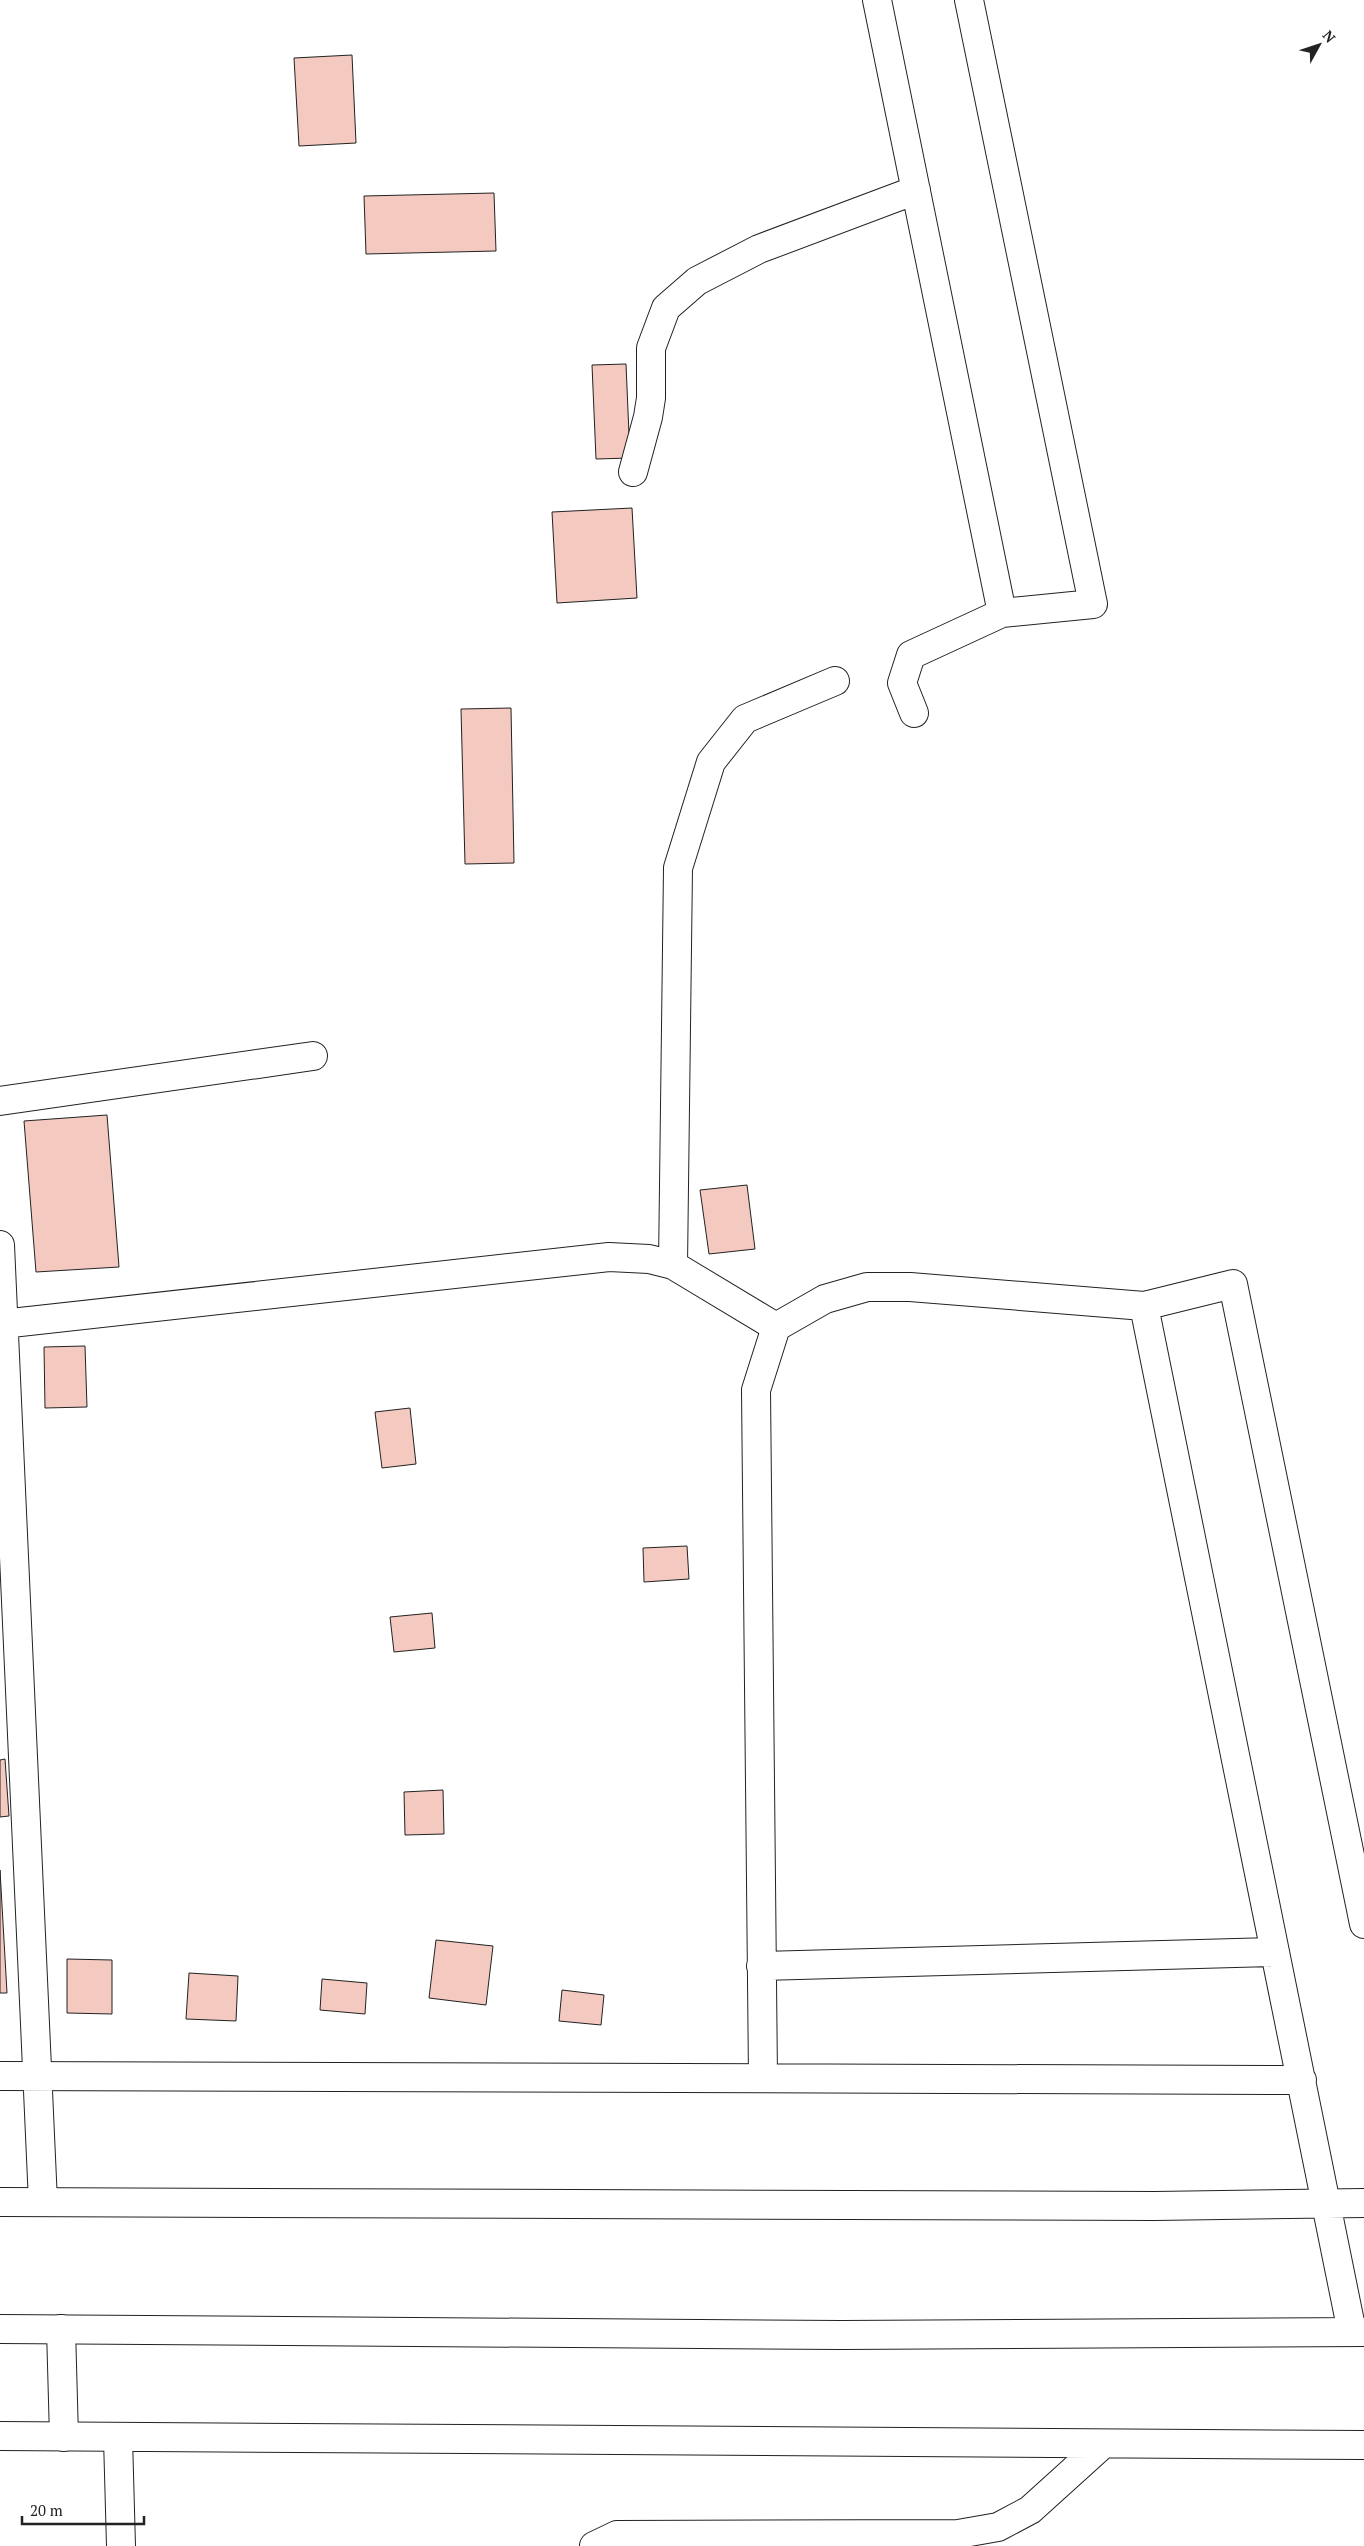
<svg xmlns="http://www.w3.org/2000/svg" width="1364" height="2546" viewBox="0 0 1364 2546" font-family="'PT Serif',serif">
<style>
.building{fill:#f3c9c0;stroke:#222}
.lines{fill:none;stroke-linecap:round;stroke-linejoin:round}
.minor-casing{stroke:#222;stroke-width:30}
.major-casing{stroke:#222;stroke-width:30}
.minor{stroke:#fff;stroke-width:28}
.major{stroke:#fff;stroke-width:28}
</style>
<rect width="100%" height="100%" fill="#fff"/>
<!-- building -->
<path class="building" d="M352 55 356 143 299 146 294 58Z
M494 193 496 251 366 254 364 196Z
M626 364 630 458 596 459 592 365Z
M632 508 637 598 557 603 552 512Z
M511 708 514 863 465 864 461 709Z
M107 1115 119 1267 36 1272 24 1121Z
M747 1185 755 1249 709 1254 700 1190Z
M85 1346 87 1407 45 1408 44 1347Z
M410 1408 416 1464 382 1468 375 1412Z
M687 1546 689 1579 644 1582 643 1548Z
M432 1613 435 1648 394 1652 390 1617Z
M5 1759 9 1816 0 1817V1760Z
M443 1790 444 1834 405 1835 404 1792Z
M0 1870 7 1993H0Z
M436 1940 493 1946 486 2005 429 1998Z
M67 1959 112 1960V2014L67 2013Z
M189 1973 238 1976 236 2021 186 2019Z
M322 1979 367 1983 365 2014 320 2010Z
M562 1990 604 1995 601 2025 559 2021Z"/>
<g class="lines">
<defs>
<path id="minor" d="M877 0 1002 613
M633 472 648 417 651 398V348L666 308 697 281 759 249 916 190
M914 713 902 683 911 655 1002 613 1093 604 969 0
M0 1101 313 1056
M0 1245 43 2202
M673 1265 678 868 711 762 745 719 835 681
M1144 1306 1352 2332
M2 1324 609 1257 649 1259 673 1265 776 1327
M761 1966 1275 1952
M0 2076 1302 2080
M763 2078 756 1390 776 1327 825 1299 867 1287H910L1144 1306 1233 1284 1364 1924
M0 2202 1155 2206 1364 2203
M0 2329 841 2335 1364 2332
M0 2436 1364 2445
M118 2438 121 2546
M594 2546 617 2535 958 2534 998 2527 1030 2510 1103 2444"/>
<path id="major" d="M61 2329 64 2437"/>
</defs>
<!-- minor casing -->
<use href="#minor" class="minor-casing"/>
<!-- major casing -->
<use href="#major" class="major-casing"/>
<!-- minor -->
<use href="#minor" class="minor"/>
<!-- major -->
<use href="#major" class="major"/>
</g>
<!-- north arrow -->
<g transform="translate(1319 45) rotate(50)" stroke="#ffffff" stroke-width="4" paint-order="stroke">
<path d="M0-4L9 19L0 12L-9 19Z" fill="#222222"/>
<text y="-8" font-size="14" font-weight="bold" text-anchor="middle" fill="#222222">N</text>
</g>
<!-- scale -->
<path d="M22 2516v8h122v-8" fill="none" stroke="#222222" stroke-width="2.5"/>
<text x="30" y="2516" font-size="15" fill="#222222" stroke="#ffffff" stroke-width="4" paint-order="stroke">20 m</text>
</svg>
